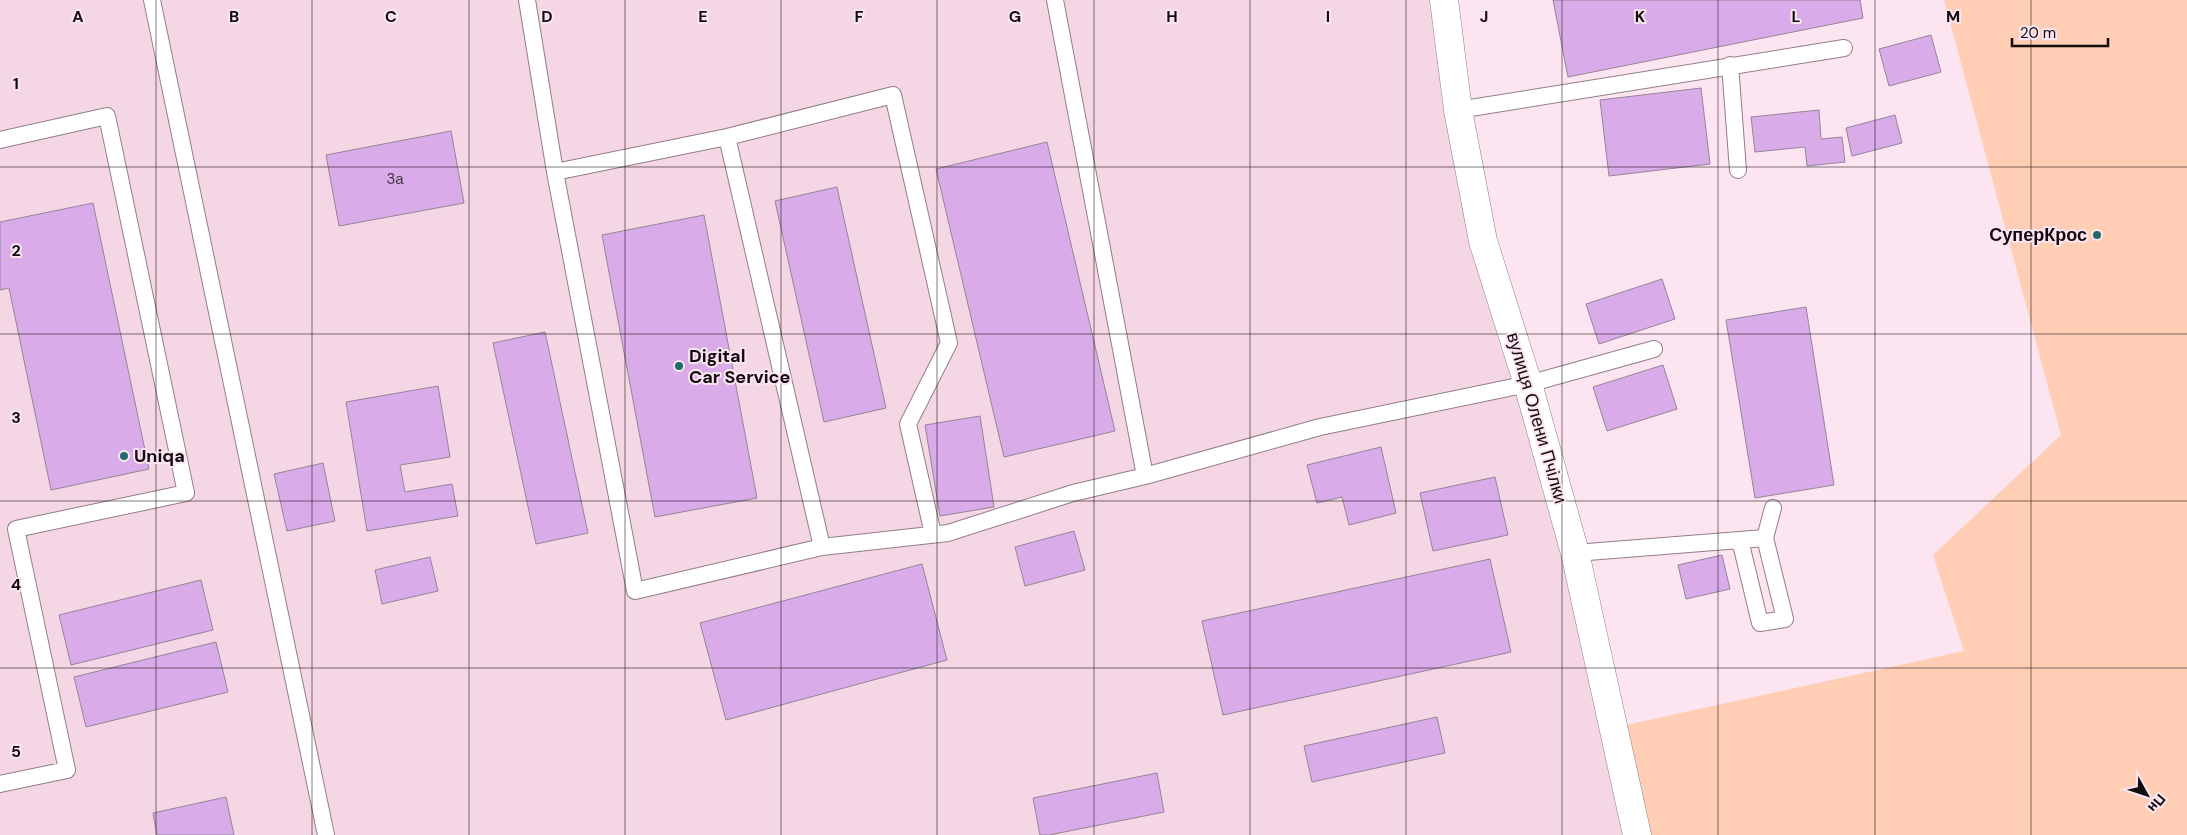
<svg xmlns="http://www.w3.org/2000/svg" width="2187" height="835" viewBox="0 0 2187 835" font-family="'DM Sans',sans-serif">
<style>
.built{fill:#f4d6e4}
.green{fill:#ffceb4}
.building{fill:#d9abe9;stroke:#928697}
.lines{fill:none;stroke-linecap:round;stroke-linejoin:round}
.lane-casing{stroke:#937e88;stroke-width:18}
.street-casing{stroke:#937e88;stroke-width:29}
.lane{stroke:#fff;stroke-width:16}
.street{stroke:#fff;stroke-width:28}
.grid{fill:none;stroke:#120b0f;stroke-width:1;stroke-opacity:0.55}
.poi-dot{fill:#1f6b69;stroke:#fce5f0;stroke-width:2}
.labels{text-anchor:middle;dominant-baseline:central;stroke-width:4;stroke-linejoin:round;paint-order:stroke}
.number-label{font-size:15px;fill:#443346}
.poi-label{font-size:18px;font-weight:bold;fill:#120b0f;stroke:#fce5f0;text-anchor:start}
.street-label{font-size:18px;fill:#120b0f;stroke:#fce5f0}
.grid-label{font-size:16px;text-anchor:middle;font-weight:bold;fill:#120b0f;stroke:#fce5f0;stroke-width:4;stroke-linejoin:round;paint-order:stroke}
</style>
<rect width="100%" height="100%" fill="#fce5f0"/>
<!-- built -->
<path class="built" d="M0 0H1436L1526 390 1633 835H0Z"/>
<!-- green -->
<path class="green" d="M1944 0H2187V835H1633L1608 729 1964 651 1933 555 2061 435Z"/>
<!-- building -->
<path class="building" d="M1553 0H1860L1863 18 1568 77Z
M1931 35 1941 72 1889 86 1879 49Z
M1701 88 1710 164 1609 176 1600 100Z
M1819 110 1821 139 1842 137 1845 162 1807 166 1805 147 1755 152 1751 117Z
M1895 115 1902 143 1852 156 1846 128Z
M451 131 464 203 339 226 326 155Z
M1047 142 1115 431 1004 457 936 169Z
M837 187 886 408 824 422 775 201Z
M93 203 149 469 51 490 9 288 0 290V222Z
M704 215 757 498 655 517 602 235Z
M1662 279 1675 319 1599 344 1586 304Z
M1806 307 1834 485 1755 498 1726 320Z
M545 332 588 533 536 544 493 343Z
M1663 365 1677 409 1607 431 1593 387Z
M438 386 450 457 400 465 405 492 452 484 458 516 367 531 346 402Z
M980 416 994 507 940 516 925 425Z
M1381 447 1396 513 1349 525 1342 497 1317 503 1307 465Z
M323 463 335 521 287 531 274 474Z
M1495 477 1508 535 1433 551 1420 493Z
M1074 531 1085 570 1025 586 1015 547Z
M1722 555 1730 589 1686 599 1678 565Z
M430 557 438 591 382 604 375 570Z
M1490 559 1511 652 1223 715 1202 621Z
M922 564 947 660 726 720 700 623Z
M201 580 213 630 71 665 59 615Z
M216 642 228 692 86 727 74 677Z
M1437 717 1445 753 1312 782 1304 746Z
M1157 773 1164 812 1049 835H1040L1033 798Z
M226 797 234 835H157L153 813Z"/>
<g class="lines">
<defs>
<path id="lane" d="M152 0 326 835
M527 0 555 172 635 591 822 547
M1055 0 1145 476
M1730 65 1738 170
M1458 110 1844 48
M0 140 107 116 186 493 16 529 67 770 0 784
M555 172 727 137
M933 534 908 424 949 343 893 95 727 137 822 547 948 533 1073 493 1145 476 1320 427 1528 384 1654 349
M1740 540 1760 623 1785 619 1765 538 1773 508
M1575 553 1765 538"/>
<path id="street" d="M1444 0 1458 110 1483 241 1528 384 1575 553 1637 835"/>
</defs>
<!-- lane casing -->
<use href="#lane" class="lane-casing"/>
<!-- street casing -->
<use href="#street" class="street-casing"/>
<!-- lane -->
<use href="#lane" class="lane"/>
<!-- street -->
<use href="#street" class="street"/>
</g>
<!-- grid -->
<path class="grid" d="M156 0V835M312 0V835M469 0V835M625 0V835M781 0V835M937 0V835M1094 0V835M1250 0V835M1406 0V835M1562 0V835M1718 0V835M1875 0V835M2031 0V835M0 167H2187M0 334H2187M0 501H2187M0 668H2187"/>
<!-- markers -->
<g class="poi-dot">
<circle cx="2097" cy="235" r="5"/>
<circle cx="679" cy="366" r="5"/>
<circle cx="124" cy="456" r="5"/>
</g>
<g class="labels">
<!-- number labels -->
<g class="number-label">
<text x="395" y="179">3а</text>
</g>
<!-- poi labels -->
<g class="poi-label">
<text x="2087" y="235" text-anchor="end">СуперКрос</text>
<text x="689" y="356">Digital<tspan x="689" dy="21">Car Service</tspan></text>
<text x="134" y="456">Uniqa</text>
</g>
<!-- street labels -->
<g class="street-label">
<text transform="translate(1537 418) rotate(74)">вулиця Олени Пчілки</text>
</g>
</g>
<g class="grid-label">
<text x="78" y="22">A</text>
<text x="234" y="22">B</text>
<text x="391" y="22">C</text>
<text x="547" y="22">D</text>
<text x="703" y="22">E</text>
<text x="859" y="22">F</text>
<text x="1015" y="22">G</text>
<text x="1172" y="22">H</text>
<text x="1328" y="22">I</text>
<text x="1484" y="22">J</text>
<text x="1640" y="22">K</text>
<text x="1796" y="22">L</text>
<text x="1953" y="22">M</text>
<text x="16" y="89">1</text>
<text x="16" y="256">2</text>
<text x="16" y="423">3</text>
<text x="16" y="590">4</text>
<text x="16" y="757">5</text>
</g>
<!-- north arrow -->
<g transform="translate(2147 795) rotate(130)" stroke="#fce5f0" stroke-width="4" paint-order="stroke">
<path d="M0-4L9 19L0 12L-9 19Z" fill="#120b0f"/>
<text y="-8" font-size="14" font-weight="bold" text-anchor="middle" fill="#120b0f">Пн</text>
</g>
<!-- scale -->
<path d="M2012 38v8h96v-8" fill="none" stroke="#120b0f" stroke-width="2.5"/>
<text x="2020" y="38" font-size="15" fill="#120b0f" stroke="#fce5f0" stroke-width="4" paint-order="stroke">20 m</text>
</svg>
